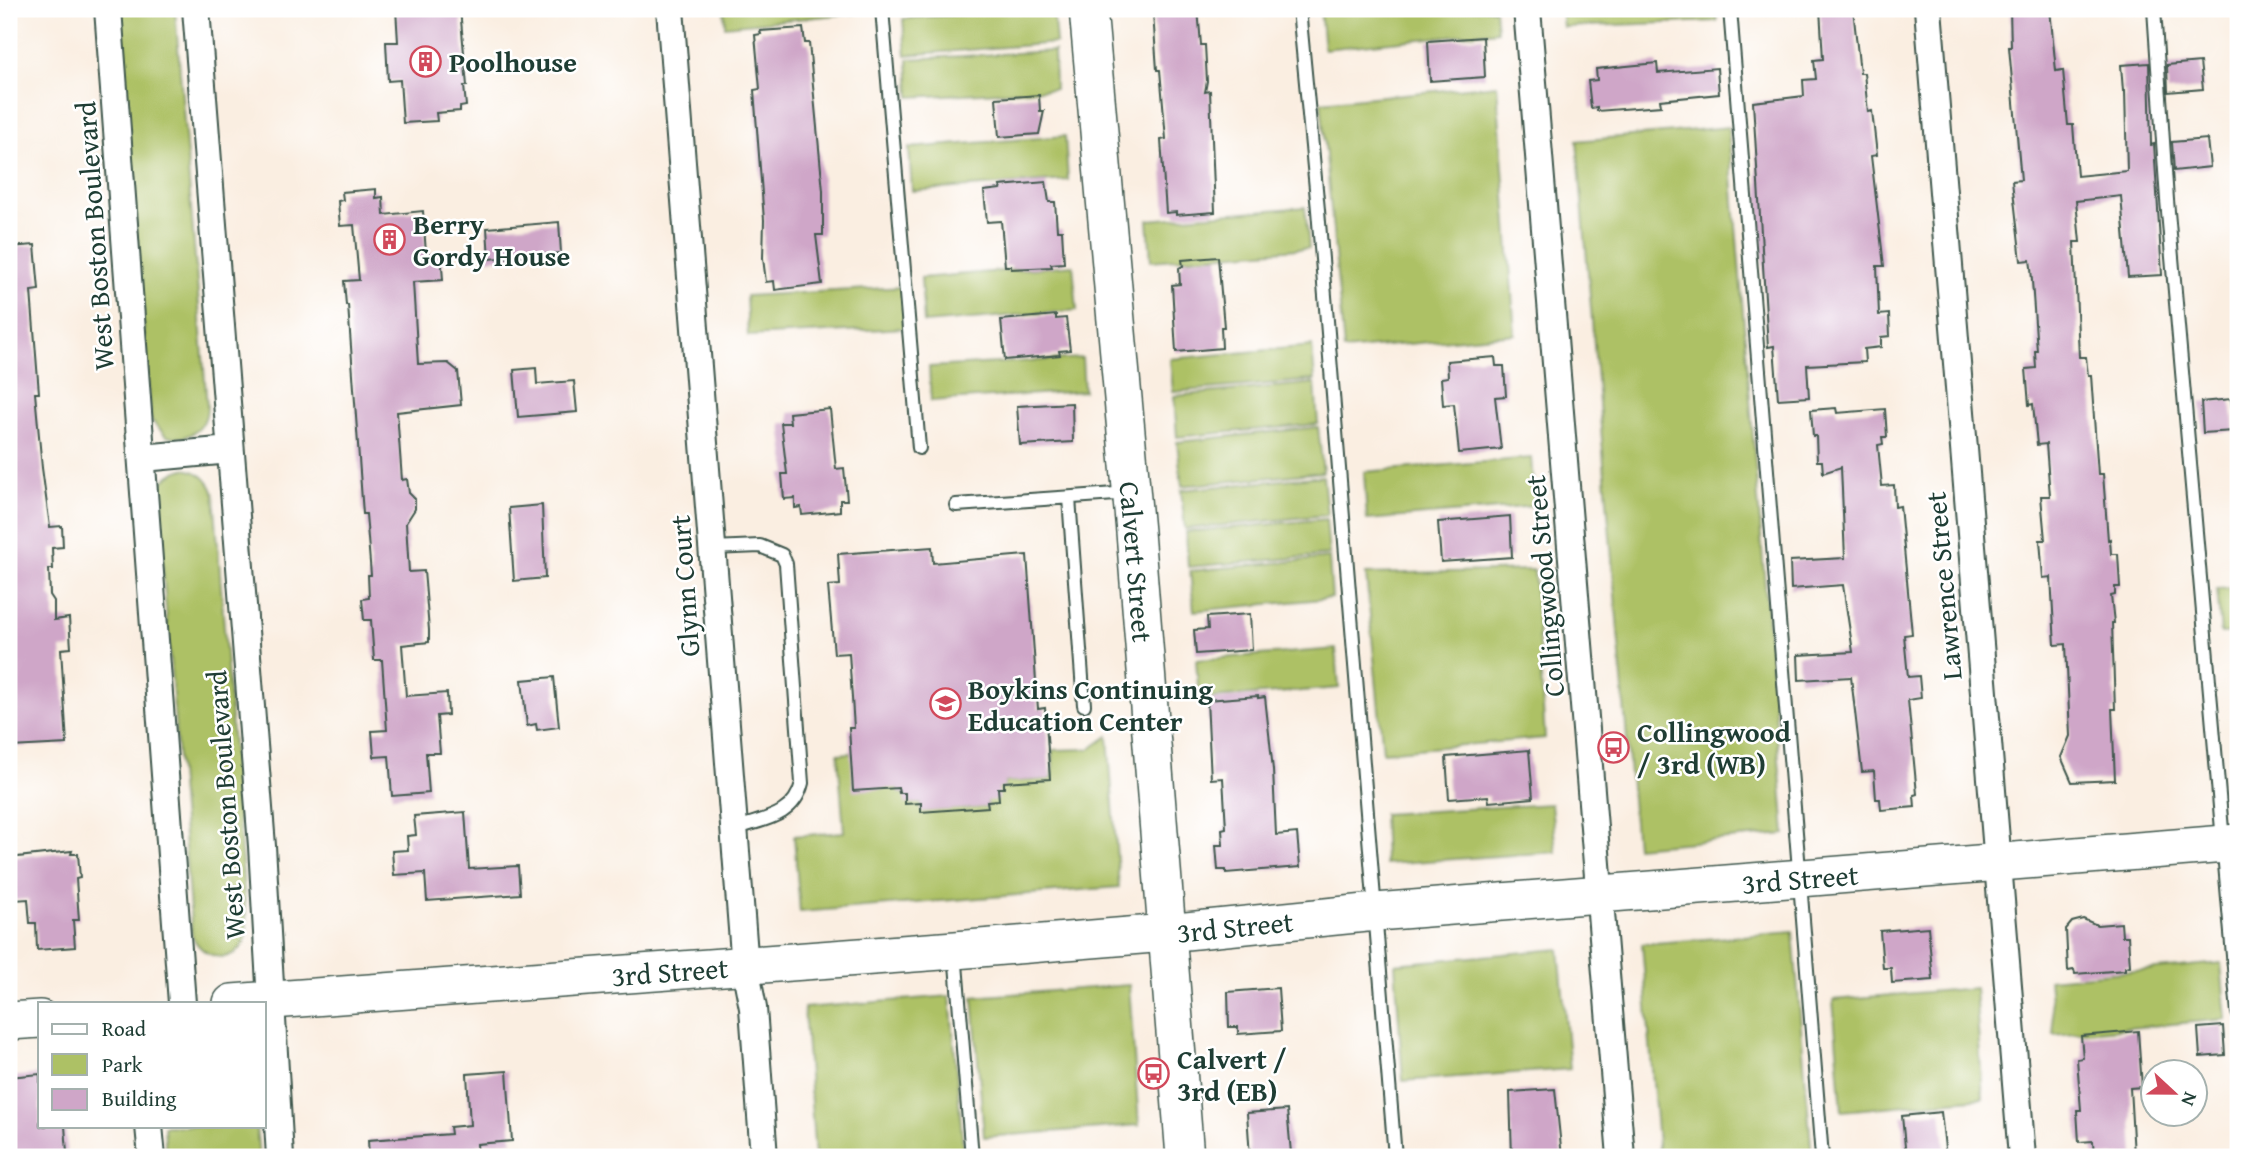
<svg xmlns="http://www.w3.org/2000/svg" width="2247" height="1166" viewBox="0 0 2247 1166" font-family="'Gentium Book Plus',serif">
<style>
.green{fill:#adc165;stroke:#667f4c;stroke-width:2}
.building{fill:#cfa6c8}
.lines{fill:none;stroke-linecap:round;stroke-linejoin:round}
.lane-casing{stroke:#40584e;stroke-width:16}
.street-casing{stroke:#40584e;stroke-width:30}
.secondary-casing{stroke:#40584e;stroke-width:40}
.lane{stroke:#fff;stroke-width:12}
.street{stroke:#fff;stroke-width:26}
.secondary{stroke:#fff;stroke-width:37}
.labels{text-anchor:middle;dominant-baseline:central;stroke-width:5;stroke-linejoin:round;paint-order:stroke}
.poi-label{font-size:28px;font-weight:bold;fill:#1f3d34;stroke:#fff;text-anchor:start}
.street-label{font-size:28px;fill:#1f3d34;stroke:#fff}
</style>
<rect width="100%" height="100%" fill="#fff"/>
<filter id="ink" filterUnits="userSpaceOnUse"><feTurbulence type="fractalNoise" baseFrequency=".0143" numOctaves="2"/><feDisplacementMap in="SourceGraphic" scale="14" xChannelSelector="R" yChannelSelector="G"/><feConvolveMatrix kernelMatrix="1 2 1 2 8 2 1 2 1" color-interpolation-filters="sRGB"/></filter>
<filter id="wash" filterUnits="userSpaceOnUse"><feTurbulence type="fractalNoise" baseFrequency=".00686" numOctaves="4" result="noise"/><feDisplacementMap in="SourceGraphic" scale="28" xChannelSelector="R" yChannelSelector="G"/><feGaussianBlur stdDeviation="1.57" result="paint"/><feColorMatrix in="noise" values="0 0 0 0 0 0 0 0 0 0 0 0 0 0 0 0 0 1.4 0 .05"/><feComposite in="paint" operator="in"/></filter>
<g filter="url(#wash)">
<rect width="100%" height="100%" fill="#faeee1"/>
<!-- green -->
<path class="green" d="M118 9H175L207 406C207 429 188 442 166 436L151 420Z
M724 9H856V13L725 26Z
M1029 9H1053L1056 43 906 55 903 19Z
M1320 9H1495L1497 31 1324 49Z
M1561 9H1716L1717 21 1563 27Z
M1054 51 1055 89 910 97 908 59Z
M1497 85 1515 334 1344 350 1321 102Z
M1728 127 1785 834 1636 847 1577 141Z
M1065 136 1068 180 912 191 909 148Z
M1305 207 1309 248 1151 261 1148 220Z
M1073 265 1077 310 924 323 921 278Z
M904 287 906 328 748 336 746 296Z
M1312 346 1315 380 1173 392 1170 359Z
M1082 358 1084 391 931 401 929 367Z
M1315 383 1318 424 1177 437 1174 396Z
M1318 427 1323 472 1182 486 1177 442Z
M1531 458 1535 506 1367 520 1364 472Z
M184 469C200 471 209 479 214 494L247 931C242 965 206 964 192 936L157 495C160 480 170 473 184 469Z
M1323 476 1327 515 1185 529 1181 490Z
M1326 519 1329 555 1188 567 1186 532Z
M1329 558 1332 598 1194 611 1190 571Z
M1534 570 1545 738 1383 752 1366 574Z
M2238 588V633L2221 634 2217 589Z
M1336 649 1339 688 1199 699 1196 660Z
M1108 736 1119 887 800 912 794 836 844 832 838 754 851 753 898 788 899 793H905L906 803H921V811L987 807V801L998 788 1004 787V782L1050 779 1053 776V750L1090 749Z
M1551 804 1556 852 1385 864 1383 814Z
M1793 932 1812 1157H1659L1642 944Z
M1559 949 1570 1069 1403 1081 1395 964Z
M2221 963 2226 1019 2054 1035 2049 979Z
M1129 985 1139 1125 984 1137 973 997Z
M1975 988 1983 1098 1842 1111 1833 1000Z
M950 996 963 1148 815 1157 804 1008Z
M164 1126H256L259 1157H166Z"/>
<g id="blocks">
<!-- building -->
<path class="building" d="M396 9H460L467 86H464L466 106 460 107V111L436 113 437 121 403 123 400 80 388 81 386 42H398Z
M1158 9H1198L1201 45H1205L1207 81 1205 92 1210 91 1215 212 1176 215V212L1166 213 1161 140 1166 139 1160 70H1157L1153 13 1158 12Z
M1820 9H1853L1860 73H1864L1868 112 1872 111 1877 155 1871 156 1884 266H1877L1879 315 1889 314 1890 336 1881 337V347L1864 349 1865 362 1807 365 1809 397 1778 399 1774 346 1768 347 1753 102 1804 96 1803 80 1816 79 1814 60 1823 59Z
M2010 9H2050L2056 71 2063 70 2068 125H2073L2077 176 2127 171 2125 91H2123L2121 65 2149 63 2151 145 2154 144 2162 275 2128 277 2121 196 2076 201 2080 242H2074L2079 357H2086L2088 375H2091L2098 474H2103L2108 540 2110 539 2111 554H2118L2120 587H2115V595L2111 596 2114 623H2112L2115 709H2112L2115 780 2072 782 2061 757 2070 736 2066 644 2055 645 2051 577 2043 578 2040 540H2045L2041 496H2050L2046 444 2037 445 2033 404 2029 405 2026 369 2036 368 2035 351H2037L2031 267 2030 260 2021 261 2012 181 2021 180 2009 47H2011Z
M803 28 805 43H809L823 191V235H816L822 284 775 290 774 281 766 282 763 258 764 220 754 90 760 89 755 35 761 34 760 31Z
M1483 37 1485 77 1430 81 1428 41Z
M2200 62 2203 89 2168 92 2167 65Z
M1657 63 1658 73 1717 68 1719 94 1660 100 1661 106 1597 111V107L1591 108 1588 81 1597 80 1596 69Z
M1039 95 1040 111H1044L1039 134 999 137 996 98Z
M2207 139 2210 167 2174 171 2172 142Z
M1046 182 1049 202H1055L1057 230H1062L1064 263 1051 264 1052 267 1011 269V266H1005L1001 221 987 222 984 191 1001 189 1000 186Z
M376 189V198L383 197 384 215 423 211 426 254 441 253 443 280 413 282 418 364 448 363 458 371 461 405 397 412 402 480 407 479 409 493 415 499V509L406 523 409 572 424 571 429 630V642L402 645 406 696 447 693 448 715 437 716 440 753H426L429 793 392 796 389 756 374 757 372 731 387 730 382 660H374L371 620H364L362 599 369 598 368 575H371L366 514H363L348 305H346L344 281 359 280 354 225 340 226 338 201 343 200 342 192Z
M559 222 561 253 489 259 487 228Z
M35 245 39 290 31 291 39 393H35L42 468 50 527 62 526 63 547 52 548 53 569H49L50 595 54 601V620L69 618 71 648 61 649 67 744 11 747 9 706V247Z
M1218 257 1224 327H1221L1222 348 1176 352 1172 285 1180 284 1179 268 1183 266 1182 260Z
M1056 315V319L1066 318 1070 350 1059 351 1060 355 1005 360 1001 320Z
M1495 357 1496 366H1504L1506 396 1495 397 1501 449 1459 453 1454 404 1443 405 1441 378 1448 377 1447 361Z
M536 368 537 384 574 381 577 412 518 417 514 370Z
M2231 399 2234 431 2203 433 2201 402Z
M1072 403 1073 442 1020 445 1017 406Z
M1836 408 1837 413 1885 409 1887 437H1882L1883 444 1878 445 1882 486 1894 485 1895 507 1900 506 1912 634 1904 635 1908 677 1919 676 1921 698 1908 700 1917 794 1914 795 1915 807 1881 810 1880 799H1876L1874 771 1862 772 1851 677 1799 680 1798 655 1853 652 1843 585 1791 589 1790 561 1845 558 1841 467 1823 473 1822 461H1817L1816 436H1813L1811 410Z
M830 409 836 469 844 468 847 500H840V511L802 515 801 507 795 508V498L784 499 782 474H787L781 423H790L789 413Z
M542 505 545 578 514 581 509 508Z
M1510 516 1512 557 1441 562 1438 522Z
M932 547 933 563 1027 555 1038 709 1045 708 1050 779 1004 782V788H998L999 800 987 801 988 807 921 812V803L905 804V793H899L898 788 853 791 849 728H854L849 653 834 654 828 586 840 585 838 554Z
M1250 614 1252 650 1196 654 1194 630 1208 629 1207 617Z
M554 677 559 727 537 730 536 724 527 726 522 680Z
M1258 696V698L1265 697 1273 770 1276 835 1297 833 1300 867 1226 873V870H1218L1216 845H1223L1222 829 1226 828 1223 778 1211 779 1207 700Z
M1529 750 1533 798 1489 802 1488 796 1449 799 1446 757Z
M465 812 469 869 518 866 520 894 427 901 425 873 394 875 392 851 408 850 407 836 416 835 414 816Z
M72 851 71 854H78L80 878 76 879 79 920H73L75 947 37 950 36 923H30L28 899 15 900 14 886H9V858Z
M2083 919 2097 925 2121 923 2122 936H2128L2130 966 2125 967V970L2075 974 2074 970 2068 971 2066 929 2072 922Z
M1928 927 1933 980 1892 983 1891 968H1883L1880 931Z
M1278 988 1281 1031 1238 1034V1027H1229L1228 992Z
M2223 1026 2225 1055 2200 1057 2198 1028Z
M2138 1031 2142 1087 2130 1088 2134 1155 2094 1157 2093 1141 2079 1142 2077 1110H2081L2077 1059 2083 1058 2081 1036Z
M507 1071 512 1141 477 1144 478 1157H369L368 1140 451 1134 450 1127 470 1125 467 1074Z
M40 1074V1126H65L67 1152 9 1157V1077Z
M1555 1089 1562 1157H1512L1510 1092Z
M1287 1110 1291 1153 1250 1157 1247 1113Z
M1941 1112 1946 1157H1906L1902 1116Z"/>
</g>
</g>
<g filter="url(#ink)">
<use href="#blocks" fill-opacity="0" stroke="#40584e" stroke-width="2"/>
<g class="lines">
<defs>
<path id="lane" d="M882 9 919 448
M1299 9 1318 210 1395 1157
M1730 9 1822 1157
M2154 9 2167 200 2238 1013
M1069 498 1084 705
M956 505 1130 493
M712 548 760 546 782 555 786 564 802 783C794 817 763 819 734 829
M955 952 972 1157"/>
<path id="street" d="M108 9 182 1003
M196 9 262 846 280 1157
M670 9 745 967 753 1008 764 1157
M1527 9 1621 1157
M1928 9 2022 1157
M143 458 230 450
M149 1126 152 1157"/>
<g id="secondary">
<path id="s1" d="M1088 9 1135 532 1185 1157"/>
<path id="s2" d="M232 1003 955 950 1166 933 1376 912 2238 843"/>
<path d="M9 1021 40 1019"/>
</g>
</defs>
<!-- lane casing -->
<use href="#lane" class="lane-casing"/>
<!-- street casing -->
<use href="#street" class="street-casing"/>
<!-- secondary casing -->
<use href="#secondary" class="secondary-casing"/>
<!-- lane -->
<use href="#lane" class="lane"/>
<!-- street -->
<use href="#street" class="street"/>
<!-- secondary -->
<use href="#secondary" class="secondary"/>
</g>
</g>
<!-- icons -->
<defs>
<symbol id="building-ring" viewBox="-11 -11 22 22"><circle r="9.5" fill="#fff" stroke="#d1495b" stroke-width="1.5"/><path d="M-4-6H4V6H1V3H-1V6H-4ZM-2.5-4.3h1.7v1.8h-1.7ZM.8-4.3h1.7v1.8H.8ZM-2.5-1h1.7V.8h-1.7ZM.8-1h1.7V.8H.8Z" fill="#d1495b"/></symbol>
<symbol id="school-ring" viewBox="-11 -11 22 22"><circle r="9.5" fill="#fff" stroke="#d1495b" stroke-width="1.5"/><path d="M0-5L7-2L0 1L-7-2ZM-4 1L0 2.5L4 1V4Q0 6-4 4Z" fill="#d1495b"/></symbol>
<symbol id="bus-ring" viewBox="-11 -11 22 22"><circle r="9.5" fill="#fff" stroke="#d1495b" stroke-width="1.5"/><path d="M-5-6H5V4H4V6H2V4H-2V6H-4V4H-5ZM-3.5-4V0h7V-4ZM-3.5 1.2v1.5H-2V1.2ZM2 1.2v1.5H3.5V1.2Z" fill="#d1495b"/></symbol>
</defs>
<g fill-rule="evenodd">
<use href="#building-ring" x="408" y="44" width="35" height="35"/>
<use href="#building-ring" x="372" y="222" width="35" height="35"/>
<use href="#school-ring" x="928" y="686" width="35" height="35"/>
<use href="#bus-ring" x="1596" y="730" width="35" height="35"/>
<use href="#bus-ring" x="1136" y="1056" width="35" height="35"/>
</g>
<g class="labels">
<!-- poi labels -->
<g class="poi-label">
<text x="449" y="61">Poolhouse</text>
<text x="413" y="223">Berry<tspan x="413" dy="32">Gordy House</tspan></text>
<text x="968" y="688">Boykins Continuing<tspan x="968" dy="32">Education Center</tspan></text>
<text x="1637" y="731">Collingwood<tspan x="1637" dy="32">/ 3rd (WB)</tspan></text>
<text x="1177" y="1058">Calvert /<tspan x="1177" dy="32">3rd (EB)</tspan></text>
</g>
<!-- street labels -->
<g class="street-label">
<text transform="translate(94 236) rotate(-94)">West Boston Boulevard</text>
<text stroke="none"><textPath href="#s1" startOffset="555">Calvert Street</textPath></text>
<text transform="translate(684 586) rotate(-94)">Glynn Court</text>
<text transform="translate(1544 586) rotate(-95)">Collingwood Street</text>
<text transform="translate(1943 586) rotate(-95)">Lawrence Street</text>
<text transform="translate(225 805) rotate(-94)">West Boston Boulevard</text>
<text stroke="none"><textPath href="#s2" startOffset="1573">3rd Street</textPath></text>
<text stroke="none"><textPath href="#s2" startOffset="1006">3rd Street</textPath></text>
<text stroke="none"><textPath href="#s2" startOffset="439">3rd Street</textPath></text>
</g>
</g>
<!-- margin -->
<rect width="2247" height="1166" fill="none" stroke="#fff" stroke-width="35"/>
<!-- legend -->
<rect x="38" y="1002" width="228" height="126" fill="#ffffff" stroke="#a5b1ae" stroke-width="2"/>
<rect x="52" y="1024" width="35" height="10" fill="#ffffff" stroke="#a5b1ae" stroke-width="2"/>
<text x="102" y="1036" font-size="21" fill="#1f3d34">Road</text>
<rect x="52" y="1054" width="35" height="21" fill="#adc165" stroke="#a5b1ae" stroke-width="2"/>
<text x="102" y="1072" font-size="21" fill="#1f3d34">Park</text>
<rect x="52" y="1089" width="35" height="21" fill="#cfa6c8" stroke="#a5b1ae" stroke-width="2"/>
<text x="102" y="1106" font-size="21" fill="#1f3d34">Building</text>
<!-- north arrow -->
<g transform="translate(2174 1093) rotate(112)"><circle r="33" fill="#ffffff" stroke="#a5b1ae" stroke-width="2"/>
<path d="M0-5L12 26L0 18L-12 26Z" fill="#d1495b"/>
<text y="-10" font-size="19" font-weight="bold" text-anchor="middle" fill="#1f3d34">N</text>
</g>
</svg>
